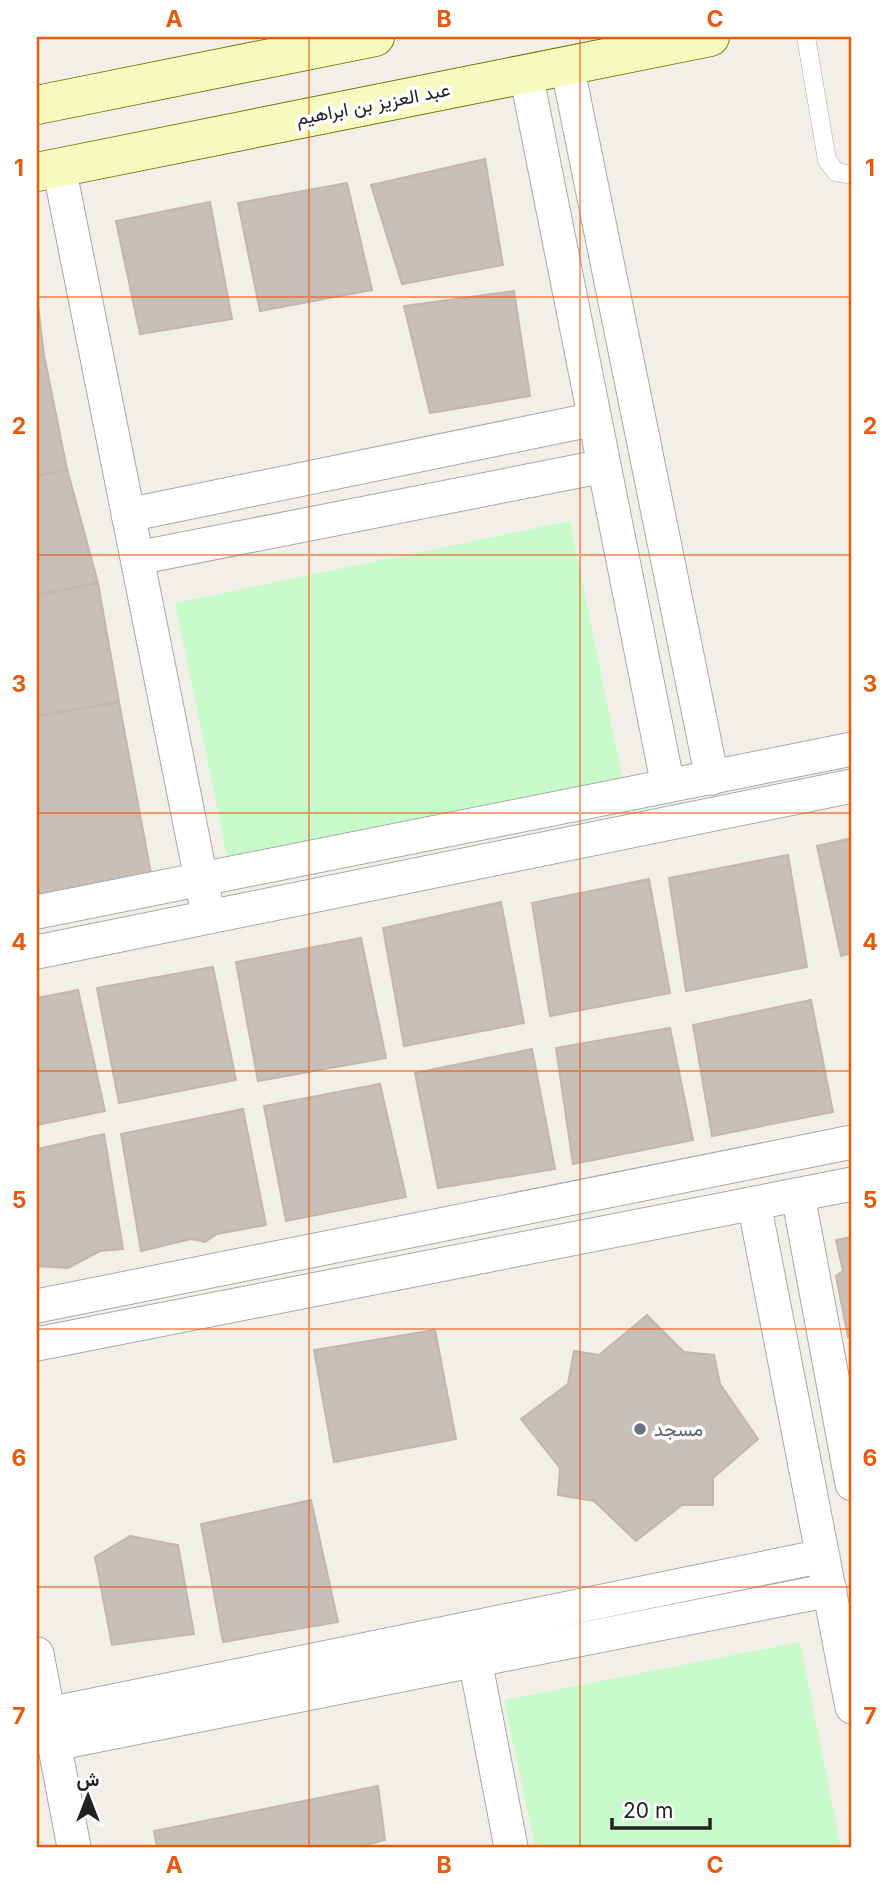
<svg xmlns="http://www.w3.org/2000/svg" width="889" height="1884" viewBox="0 0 889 1884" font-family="Inter,Vazirmatn,sans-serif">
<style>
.park{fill:#c8facc}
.building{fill:#c7bfb8;stroke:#c4b6ab;stroke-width:2}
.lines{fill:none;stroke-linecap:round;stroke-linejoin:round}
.lane-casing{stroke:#a9a9a9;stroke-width:19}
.street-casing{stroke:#a9a9a9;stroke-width:35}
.secondary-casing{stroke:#707d05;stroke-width:40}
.lane{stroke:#fff;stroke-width:18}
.street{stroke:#fff;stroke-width:33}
.secondary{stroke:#f7fabf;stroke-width:38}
.grid{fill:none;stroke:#e8590c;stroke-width:2;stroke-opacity:0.55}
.worship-dot{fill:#6b7280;stroke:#fff;stroke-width:2.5}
.labels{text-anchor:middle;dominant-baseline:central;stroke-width:7;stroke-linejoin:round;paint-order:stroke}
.street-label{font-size:19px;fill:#222;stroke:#fff}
.worship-label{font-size:19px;fill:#5b616d;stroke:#fff;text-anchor:start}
.neatline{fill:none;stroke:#e8590c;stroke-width:2.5}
.grid-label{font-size:23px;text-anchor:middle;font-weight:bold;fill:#e8590c}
</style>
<rect width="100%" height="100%" fill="#f2efe9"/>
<!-- park -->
<path class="park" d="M570 521 623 781 228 861 175 603Z
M800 1642 841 1847H535L504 1700Z"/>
<!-- building -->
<path class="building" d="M485 159 503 265 402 284 371 185Z
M347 183 372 290 260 311 238 203Z
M210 202 232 319 140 334 116 221Z
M514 291 530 396 430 413 404 306Z
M37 297 44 355 37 357Z
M44 355 67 469 37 476V357Z
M67 469 98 583 37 595V476Z
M98 583 119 702 37 716V595Z
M119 702 152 879 37 899V716Z
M852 838V953L841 956 817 846Z
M788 855 807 967 686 991 669 878Z
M649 879 670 993 550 1016 532 903Z
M501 902 524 1023 404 1046 383 928Z
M361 938 386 1058 258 1081 236 962Z
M213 967 236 1080 119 1103 97 988Z
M78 990 105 1111 37 1125V998Z
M811 1000 833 1112 712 1136 693 1025Z
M670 1028 693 1140 573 1164 556 1048Z
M532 1049 555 1169 438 1188 415 1073Z
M380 1084 406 1197 286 1221 264 1106Z
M243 1109 266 1225 217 1234 205 1242 191 1239 141 1251 121 1134Z
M104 1134 123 1249 100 1251 68 1268 37 1266V1149Z
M852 1237V1336L848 1337 836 1276 843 1271 836 1240Z
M647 1315 684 1352 714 1355 720 1384 758 1439 713 1478V1505H682L636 1541 594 1501 558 1495 560 1468 521 1419 568 1384 574 1351 599 1355Z
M435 1330 456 1439 334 1462 314 1350Z
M311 1500 338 1622 223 1642 201 1524Z
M130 1536 178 1545 194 1634 112 1645 95 1557Z
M378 1786 385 1840 358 1847H157L154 1831Z"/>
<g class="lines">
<defs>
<path id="lane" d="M806 37 827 160 836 172 852 175"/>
<path id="street" d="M567 65 712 778
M526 74 668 786
M59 167 205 899
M128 515 595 419
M137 558 604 466
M37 912 852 749
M37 952 852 786
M798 1195 852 1484
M754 1203 852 1707
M37 1306 852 1142
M37 1344 852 1184
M37 1654 74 1847
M475 1660 511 1847
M49 1714 823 1556
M54 1744 830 1590"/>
<path id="secondary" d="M37 105 375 37
M37 172 710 37"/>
</defs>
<!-- lane casing -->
<use href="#lane" class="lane-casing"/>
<!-- street casing -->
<use href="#street" class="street-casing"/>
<!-- secondary casing -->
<use href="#secondary" class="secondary-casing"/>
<!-- lane -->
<use href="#lane" class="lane"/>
<!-- street -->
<use href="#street" class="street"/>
<!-- secondary -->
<use href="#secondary" class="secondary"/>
</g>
<!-- grid -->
<path class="grid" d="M309 37V1847M580 37V1847M37 297H852M37 555H852M37 813H852M37 1071H852M37 1329H852M37 1587H852"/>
<!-- markers -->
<circle class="worship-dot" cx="640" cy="1429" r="7"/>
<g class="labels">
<!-- street labels -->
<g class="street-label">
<text transform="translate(373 104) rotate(-11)">عبد العزيز بن ابراهيم</text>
</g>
<!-- worship labels -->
<g class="worship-label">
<text x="654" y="1429">مسجد</text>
</g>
</g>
<!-- border -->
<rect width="889" height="1884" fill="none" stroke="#ffffff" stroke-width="77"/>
<!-- north arrow -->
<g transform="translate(88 1796)" stroke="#ffffff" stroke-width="5" paint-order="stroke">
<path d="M0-5L12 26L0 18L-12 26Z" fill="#222222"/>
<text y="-10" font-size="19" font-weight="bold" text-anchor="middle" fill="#222222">ش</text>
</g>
<!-- scale -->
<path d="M612 1818v10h98v-10" fill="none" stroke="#222222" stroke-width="3.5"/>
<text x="623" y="1818" font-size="21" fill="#222222" stroke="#ffffff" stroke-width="5" paint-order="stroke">20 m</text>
<rect x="38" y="38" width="812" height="1808" class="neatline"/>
<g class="grid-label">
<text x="174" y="27">A</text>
<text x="444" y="27">B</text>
<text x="715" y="27">C</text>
<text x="19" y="176">1</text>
<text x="870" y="176">1</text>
<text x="19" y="434">2</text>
<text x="870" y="434">2</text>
<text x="19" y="692">3</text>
<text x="870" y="692">3</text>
<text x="19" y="950">4</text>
<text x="870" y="950">4</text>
<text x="19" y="1208">5</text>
<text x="870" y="1208">5</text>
<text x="19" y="1466">6</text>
<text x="870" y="1466">6</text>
<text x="19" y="1724">7</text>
<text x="870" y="1724">7</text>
<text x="174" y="1873">A</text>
<text x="444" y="1873">B</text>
<text x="715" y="1873">C</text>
</g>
</svg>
